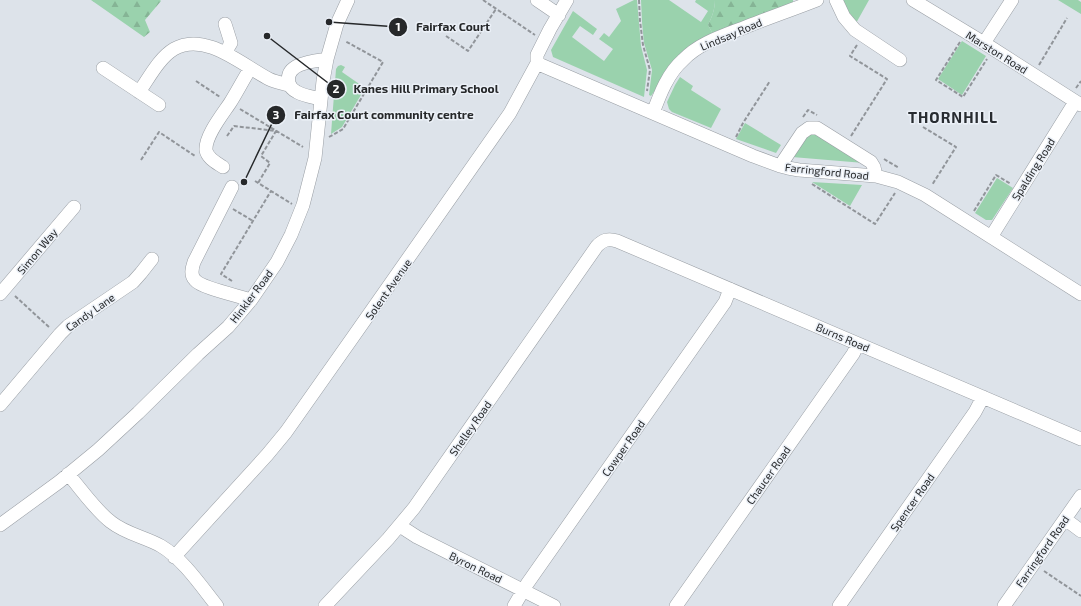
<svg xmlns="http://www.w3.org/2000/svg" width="1081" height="606" viewBox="0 0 1081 606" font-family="'Exo 2',sans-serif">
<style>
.green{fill:#9ad2ad}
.forest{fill:url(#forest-firs)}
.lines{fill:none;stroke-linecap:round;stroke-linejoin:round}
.minor-casing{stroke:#999ea4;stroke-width:14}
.path{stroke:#91959a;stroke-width:2;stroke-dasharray:4 2;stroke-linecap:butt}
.minor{stroke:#fff;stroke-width:13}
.labels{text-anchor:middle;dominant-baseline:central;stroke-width:3;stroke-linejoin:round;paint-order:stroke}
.street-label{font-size:11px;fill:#26282a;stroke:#ebf0f7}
.district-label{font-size:15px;font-weight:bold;letter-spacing:1px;fill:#282c31;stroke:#ebf0f7}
.leader{fill:none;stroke:#26282a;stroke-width:1.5}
.callout-dot{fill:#26282a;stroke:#ebf0f7;stroke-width:1.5}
.mark-label{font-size:12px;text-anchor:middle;font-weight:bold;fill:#fff}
.callout-label{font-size:12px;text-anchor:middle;font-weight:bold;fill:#26282a;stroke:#ebf0f7;stroke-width:3;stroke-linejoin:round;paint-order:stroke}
</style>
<defs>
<pattern id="forest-firs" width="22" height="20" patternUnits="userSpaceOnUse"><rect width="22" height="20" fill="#9ad2ad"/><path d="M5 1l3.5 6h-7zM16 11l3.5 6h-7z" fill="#85b495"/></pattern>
</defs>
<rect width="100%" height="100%" fill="#dde3ea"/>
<!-- green -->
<path class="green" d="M634 0H637L641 46 647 70 644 97 553 57 551 50 573 11 597 29 593 35 580 26 572 37 604 61 613 49 599 39 604 33 609 37 621 21 616 9Z
M641 0H669L701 22 708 11 695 2 696 0H715C715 9 712 17 708 25L713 34 658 86 651 96 649 95 652 70 644 43 642 22Z
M841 0H869L855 25Z
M1058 0H1078L1081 2V14Z
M962 41 986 56 962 95 938 79Z
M341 65 345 67 342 72 365 88 342 127 331 134 336 69 338 66Z
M680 77 693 86 691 90 721 109 711 128 672 112 669 109 667 102 675 85Z
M745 123 781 145 776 153 736 139Z
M814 133 864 163 792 157C797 147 803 138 814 133Z
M997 178 1013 188 992 220H986L975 213Z
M812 182 862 185 850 206Z"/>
<!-- forest -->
<path class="forest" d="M91 0H160L161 1 145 20 150 32 144 37Z
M715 0H793V3L713 34 708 25C712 17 715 9 715 0Z"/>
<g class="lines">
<defs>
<path id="minor" d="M537 0 559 15
M836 0 844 17 855 30 900 60
M913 0 984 43 1081 105
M225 24 231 43 225 53
M984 43 1012 0
M538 63 541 65 753 156 780 166 788 168 799 170 876 176 898 182 925 195 1081 294
M538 63 537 60V55L550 29 567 0
M103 68 159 105
M139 92C149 78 159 58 174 49 205 31 242 65 269 79 275 82 282 83 289 85
M321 99C313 97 304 96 297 92 293 90 290 87 289 83 284 63 314 61 327 59
M653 113C660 94 668 73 683 60 700 42 726 35 748 26 771 17 794 9 817 0
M780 166 802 133 809 128H817L871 162 874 167 876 176
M223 167C217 163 207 158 206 150 205 136 222 115 230 103 237 92 243 80 250 69
M232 187 194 262C192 268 190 275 195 280 201 288 240 296 251 300
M991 237 1075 102
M0 294 74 207
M0 405 60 334 68 326 133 282 141 273 152 259
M68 474C81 489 96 511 111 522 126 534 145 537 161 546 183 559 201 586 217 606
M1065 519 1081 531
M0 525 59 482 98 450 138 413 198 354 228 327 251 300 277 262 291 235 303 205 315 158 323 81 327 59 337 24 348 0
M400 526 417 537 554 606
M174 557 267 455 286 432 353 337 510 113 536 65 538 63
M325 606 388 539 414 508 597 246C603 240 608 238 617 241L1081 439
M514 606 527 584 725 302 730 289
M676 606 853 354 858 344
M839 606 975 412 983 397
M1004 606 1081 496"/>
</defs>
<!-- minor casing -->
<use href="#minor" class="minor-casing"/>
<!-- path -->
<path class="path" d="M483 0 535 35
M639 0 640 21 643 45 650 70 647 91
M446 36 468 51 496 9
M960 42 936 80 963 97 987 59
M1039 65 1067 18
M196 81 220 97
M1076 88 1081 81
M240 109 303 147
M803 117 808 110 817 115
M923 127 956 147 932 185
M227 136 234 126 276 131 261 156 270 163 258 183
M851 136 887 79 850 56 857 45
M329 137 343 129 383 62 345 41
M736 137 743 123 770 81
M884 159 899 168
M141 160 159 132 195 156
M255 181 292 204
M812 184 875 224 895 193
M233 209 253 221
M974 211 996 175 1011 184
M232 281 221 274 271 191
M15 296 50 328
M1044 571 1081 596"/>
<!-- minor -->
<use href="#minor" class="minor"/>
</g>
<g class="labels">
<!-- street labels -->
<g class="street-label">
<text transform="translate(731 34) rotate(-23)">Lindsay Road</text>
<text transform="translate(997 52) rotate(32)">Marston Road</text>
<text transform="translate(1033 169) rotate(-58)">Spalding Road</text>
<text transform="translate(827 171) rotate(6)">Farringford Road</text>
<text transform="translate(37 251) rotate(-50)">Simon Way</text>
<text transform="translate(388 289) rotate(-55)">Solent Avenue</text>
<text transform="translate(251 296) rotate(-53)">Hinkler Road</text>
<text transform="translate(90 312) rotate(-35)">Candy Lane</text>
<text transform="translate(843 337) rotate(23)">Burns Road</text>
<text transform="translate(470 428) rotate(-55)">Shelley Road</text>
<text transform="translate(623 448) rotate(-55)">Cowper Road</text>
<text transform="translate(768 475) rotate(-55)">Chaucer Road</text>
<text transform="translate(912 502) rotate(-55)">Spencer Road</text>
<text transform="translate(1042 551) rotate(-55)">Farringford Road</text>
<text transform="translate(476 567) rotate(26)">Byron Road</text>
</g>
<!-- district labels -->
<g class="district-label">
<text x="953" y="117">THORNHILL</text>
</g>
</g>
<!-- callouts -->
<path class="leader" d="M329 22L398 27M267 36L336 89M244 182L276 115"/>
<g class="callout-dot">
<circle cx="329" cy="22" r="4"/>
<circle cx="267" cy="36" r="4"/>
<circle cx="244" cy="182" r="4"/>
<circle cx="398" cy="27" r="10"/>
<circle cx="336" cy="89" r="10"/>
<circle cx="276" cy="115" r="10"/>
</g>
<g class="mark-label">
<text x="398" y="31">1</text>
<text x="336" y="93">2</text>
<text x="276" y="119">3</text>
</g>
<g class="callout-label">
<text x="453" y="31">Fairfax Court</text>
<text x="426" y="93">Kanes Hill Primary School</text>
<text x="384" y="119">Fairfax Court community centre</text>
</g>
</svg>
